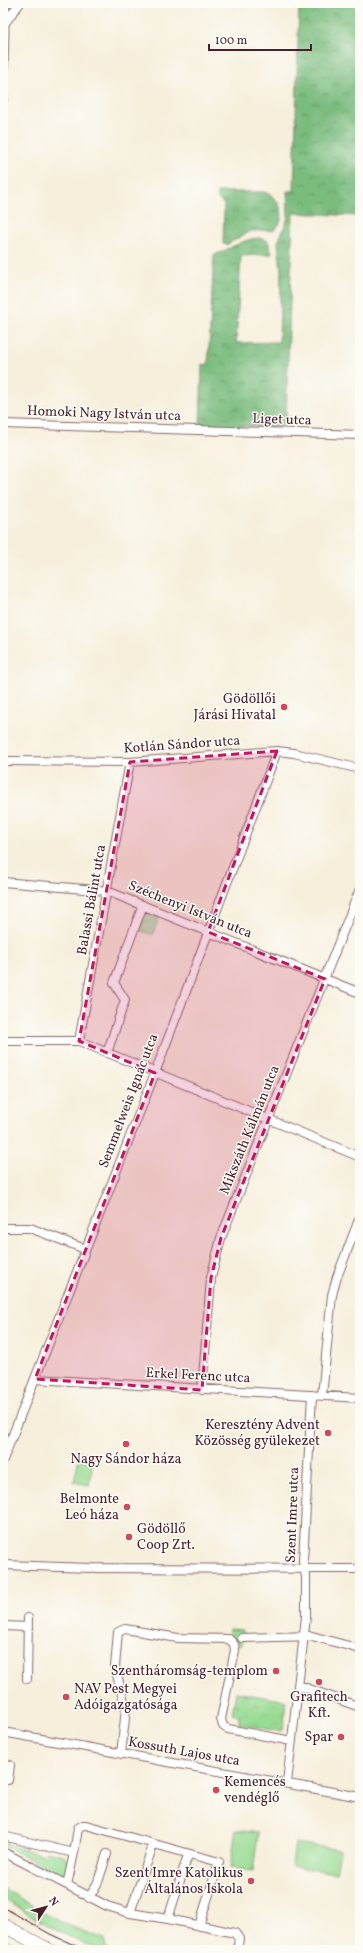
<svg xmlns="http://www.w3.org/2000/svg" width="363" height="1953" viewBox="0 0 363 1953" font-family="Vollkorn,serif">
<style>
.grass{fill:#98dc94;stroke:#717e60}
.forest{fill:url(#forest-crowns);stroke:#626e54}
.park{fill:url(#park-crowns);stroke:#717e60}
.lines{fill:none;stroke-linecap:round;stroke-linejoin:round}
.minor-casing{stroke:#866869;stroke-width:10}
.primary-casing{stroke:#866869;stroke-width:14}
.minor{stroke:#fff;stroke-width:8}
.primary{stroke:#fff;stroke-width:13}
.tram{stroke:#4a1f2b;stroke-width:1}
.marked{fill:#c2185b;fill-opacity:0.2;stroke:#c2185b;stroke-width:3;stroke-dasharray:8 5;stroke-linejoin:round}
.poi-dot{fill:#d1495b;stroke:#fdfcf7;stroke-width:1.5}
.labels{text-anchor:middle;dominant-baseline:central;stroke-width:3;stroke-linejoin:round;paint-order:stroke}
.street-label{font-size:14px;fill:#4a1f2b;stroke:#fdfcf7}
.poi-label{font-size:14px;fill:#4a1f2b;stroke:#fdfcf7;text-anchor:end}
</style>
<defs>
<pattern id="forest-crowns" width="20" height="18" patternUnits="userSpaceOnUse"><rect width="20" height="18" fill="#7abc7e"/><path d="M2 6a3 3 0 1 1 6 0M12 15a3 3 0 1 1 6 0" fill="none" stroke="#669867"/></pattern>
<pattern id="park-crowns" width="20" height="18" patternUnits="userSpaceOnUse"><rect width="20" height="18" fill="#98dc94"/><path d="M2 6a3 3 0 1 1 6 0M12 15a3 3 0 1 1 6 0" fill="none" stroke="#84bc80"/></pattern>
</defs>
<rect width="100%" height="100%" fill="#fdfcf7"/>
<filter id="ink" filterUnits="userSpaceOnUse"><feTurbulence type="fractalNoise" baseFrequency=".025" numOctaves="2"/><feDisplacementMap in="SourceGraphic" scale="8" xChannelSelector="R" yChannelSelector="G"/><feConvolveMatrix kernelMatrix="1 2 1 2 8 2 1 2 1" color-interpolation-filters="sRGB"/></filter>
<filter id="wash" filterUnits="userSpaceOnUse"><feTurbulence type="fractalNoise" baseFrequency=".012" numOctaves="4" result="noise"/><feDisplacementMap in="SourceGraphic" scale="16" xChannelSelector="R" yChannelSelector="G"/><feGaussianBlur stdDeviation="0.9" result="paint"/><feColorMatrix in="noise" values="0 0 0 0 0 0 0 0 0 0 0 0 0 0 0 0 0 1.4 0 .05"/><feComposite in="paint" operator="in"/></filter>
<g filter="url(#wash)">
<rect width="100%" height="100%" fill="#f6efdc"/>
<!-- grass -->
<path class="grass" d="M80 1452 94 1454 89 1485 74 1482Z
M229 1629 242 1630V1645H237L229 1637Z
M236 1830 258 1833 253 1871 230 1868Z
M3 1838 8 1840 7 1844 44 1855 46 1851 64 1855 68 1860 66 1878 64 1880 56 1877 57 1874 6 1846 3 1850Z
M295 1843 340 1850 336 1873 292 1866Z
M3 1888 51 1917 77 1929 105 1939V1948L109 1950C84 1950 26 1913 3 1898Z"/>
<!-- forest -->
<path class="forest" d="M299 3H360V216L293 213 286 419 279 427 200 425 202 364 208 365 214 255C230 250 253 231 268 241L272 254 241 256 236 343 279 342 281 271 278 242 288 218 287 191H294Z
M217 192H264C280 197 289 218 274 230L250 231 228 244H223L224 205 217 197Z"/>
<!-- park -->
<path class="park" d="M145 911 159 917 153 935 138 930Z
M236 1692 286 1701 283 1730 279 1731 239 1724V1716L232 1714Z
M3 1937 25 1950H3Z"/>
</g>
<g filter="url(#ink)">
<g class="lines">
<defs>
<path id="minor" d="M5 23 20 3
M3 99 5 3
M3 424 360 435
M3 761 130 762 277 751 294 753 360 769
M3 882 107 891 360 993
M3 1041H79L360 1157
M79 1041 130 762
M107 1053 125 1000 114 983 143 905
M3 1228H30L85 1249
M35 1379 360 1398
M202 1390 211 1278 221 1238 360 889
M322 1396 332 1295 337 1277 360 1217
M3 1460 155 1073 277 751
M3 1565 90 1568 360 1569
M3 1626 28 1627
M242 1638 312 1636 360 1649
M27 1679 28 1618
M298 1685 360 1707
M3 1732 360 1797
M121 1754 126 1709 115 1667 118 1632 125 1629 178 1638 229 1639 234 1644 235 1650 221 1719 223 1726 228 1729 292 1741
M3 1764 10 1765 8 1780H3
M287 1783 306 1617V1577L303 1561 312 1395
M3 1836 74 1853 67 1885 3 1852
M74 1853 78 1828 83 1825H86L219 1862 199 1926
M67 1885 107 1906 130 1913 168 1919 235 1933 239 1939 237 1950
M89 1898 98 1882 107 1854
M130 1913 153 1845
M168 1919 187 1858
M359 1950 360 1945"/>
<path id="primary" d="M3 1925 49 1950"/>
</defs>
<!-- minor casing -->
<use href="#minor" class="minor-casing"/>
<!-- primary casing -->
<use href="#primary" class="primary-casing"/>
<!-- minor -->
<use href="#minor" class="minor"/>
<!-- primary -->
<use href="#primary" class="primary"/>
<!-- tram -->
<path class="tram" d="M3 1907 50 1934 85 1950"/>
</g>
</g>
<!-- marked area -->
<path class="marked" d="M277 751 208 932 325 979 221 1238 211 1278 202 1390 35 1379 155 1073 79 1041 130 762Z"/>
<!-- markers -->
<g class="poi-dot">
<circle cx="284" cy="707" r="4"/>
<circle cx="328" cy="1433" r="4"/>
<circle cx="126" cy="1444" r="4"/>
<circle cx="127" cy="1507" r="4"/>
<circle cx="129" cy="1537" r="4"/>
<circle cx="276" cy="1671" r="4"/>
<circle cx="319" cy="1682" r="4"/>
<circle cx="66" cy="1697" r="4"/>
<circle cx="341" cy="1737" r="4"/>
<circle cx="216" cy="1790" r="4"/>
<circle cx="251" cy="1881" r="4"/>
</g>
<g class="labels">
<!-- street labels -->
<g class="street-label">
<text transform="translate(104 414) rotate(2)">Homoki Nagy István utca</text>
<text transform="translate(282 420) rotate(2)">Liget utca</text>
<text transform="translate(182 745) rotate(-4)">Kotlán Sándor utca</text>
<text transform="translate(92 900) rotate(-80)">Balassi Bálint utca</text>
<text transform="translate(190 910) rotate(22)">Széchenyi István utca</text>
<text transform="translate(129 1101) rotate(-69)">Semmelweis Ignác utca</text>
<text transform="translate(250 1130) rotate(-68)">Mikszáth Kálmán utca</text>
<text transform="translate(198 1376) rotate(3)">Erkel Ferenc utca</text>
<text transform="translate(293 1515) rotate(-88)">Szent Imre utca</text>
<text transform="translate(184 1752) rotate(10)">Kossuth Lajos utca</text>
</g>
<!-- poi labels -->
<g class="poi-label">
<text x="276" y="699">Gödöllői<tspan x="276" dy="16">Járási Hivatal</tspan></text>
<text x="320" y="1425">Keresztény Advent<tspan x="320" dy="16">Közösség gyülekezet</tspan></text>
<text x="126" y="1459" text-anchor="middle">Nagy Sándor háza</text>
<text x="119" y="1499">Belmonte<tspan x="119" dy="16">Leó háza</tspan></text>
<text x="137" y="1529" text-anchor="start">Gödöllő<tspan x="137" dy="16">Coop Zrt.</tspan></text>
<text x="268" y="1671">Szentháromság-templom</text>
<text x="74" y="1689" text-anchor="start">NAV Pest Megyei<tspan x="74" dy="16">Adóigazgatósága</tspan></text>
<text x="319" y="1697" text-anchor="middle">Grafitech<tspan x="319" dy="16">Kft.</tspan></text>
<text x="333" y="1737">Spar</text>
<text x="224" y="1782" text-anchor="start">Kemencés<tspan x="224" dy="16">vendéglő</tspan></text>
<text x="243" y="1873">Szent Imre Katolikus<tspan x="243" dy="16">Általános Iskola</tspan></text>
</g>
</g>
<!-- margin -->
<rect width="363" height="1953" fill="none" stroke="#fdfcf7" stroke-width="16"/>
<!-- north arrow -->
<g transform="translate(46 1907) rotate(54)" stroke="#fdfcf7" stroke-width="3" paint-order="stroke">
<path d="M0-3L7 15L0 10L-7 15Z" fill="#4a1f2b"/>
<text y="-6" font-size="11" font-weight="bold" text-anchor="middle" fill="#4a1f2b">N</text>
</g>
<!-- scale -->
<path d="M209 44v6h102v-6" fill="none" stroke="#4a1f2b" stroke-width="2"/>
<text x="215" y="44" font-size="12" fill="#4a1f2b" stroke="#fdfcf7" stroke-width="3" paint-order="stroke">100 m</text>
</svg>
